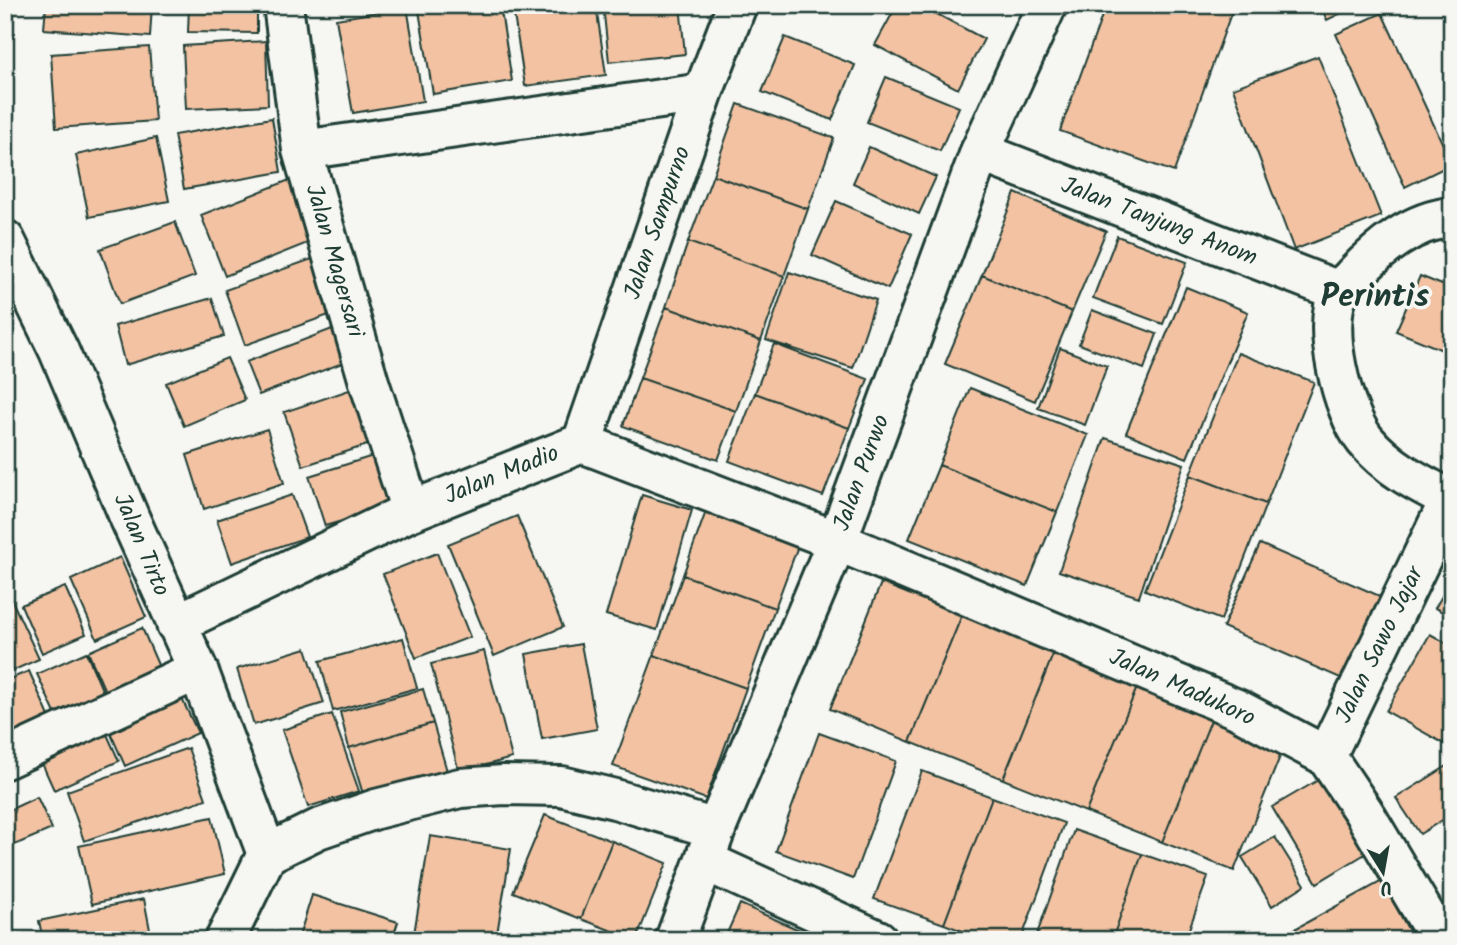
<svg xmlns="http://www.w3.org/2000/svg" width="1457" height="945" viewBox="0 0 1457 945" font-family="Kalam,sans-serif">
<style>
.building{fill:#f3c2a3;stroke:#1f3d34;stroke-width:2}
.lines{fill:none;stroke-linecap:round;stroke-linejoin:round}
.minor-casing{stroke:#1f3d34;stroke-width:44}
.tertiary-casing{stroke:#1f3d34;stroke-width:44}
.minor{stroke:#f6f6f2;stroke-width:38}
.tertiary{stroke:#f6f6f2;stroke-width:38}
.labels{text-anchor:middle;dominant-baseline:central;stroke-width:7;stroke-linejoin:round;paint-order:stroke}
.street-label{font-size:24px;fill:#1f3d34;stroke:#f6f6f2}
.district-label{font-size:32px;font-weight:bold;fill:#1f3d34;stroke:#f6f6f2}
</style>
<rect width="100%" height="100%" fill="#f6f6f2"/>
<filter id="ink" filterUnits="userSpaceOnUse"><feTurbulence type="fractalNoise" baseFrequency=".0143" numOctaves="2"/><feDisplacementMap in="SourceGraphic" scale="14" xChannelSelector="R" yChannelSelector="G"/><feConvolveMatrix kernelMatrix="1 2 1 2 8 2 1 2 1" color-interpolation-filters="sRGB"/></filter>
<g filter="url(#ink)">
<!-- building -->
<path class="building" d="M46 5H152L150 37 44 29Z
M189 5H257V33L188 32Z
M418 5H500L512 81 433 94Z
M578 5H596L606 75 525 86 514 15Z
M603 5H680L685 54 609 62Z
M897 5H920L984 39 958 89 875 45Z
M1106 5H1234L1174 172 1060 131Z
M1320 5H1358L1327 20Z
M407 7 423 101 353 113 336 19Z
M1382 13 1452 164 1405 187 1336 34Z
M785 37 855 65 832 120 762 92Z
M266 41 268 105 186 109 183 46Z
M149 47 155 121 56 128 51 54Z
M1318 56 1381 216 1294 250 1233 88Z
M886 77 959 107 940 151 867 122Z
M738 104 834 138 808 209 713 175Z
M272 118 281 172 184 189 174 135Z
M156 138 169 201 89 217 76 155Z
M869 147 936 177 919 214 853 183Z
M713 175 808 209 784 276 688 242Z
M292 179 315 240 225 276 201 215Z
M1015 193 1106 231 1072 312 982 275Z
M836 201 912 234 888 289 812 255Z
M175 222 195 276 120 304 100 249Z
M1117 236 1187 262 1163 324 1093 298Z
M688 242 784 276 761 341 666 307Z
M323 255 343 310 245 345 225 290Z
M789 272 876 300 853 368 766 340Z
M982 275 1072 312 1035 401 945 364Z
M1420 276 1452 289V354L1396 331Z
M1186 287 1248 312 1187 458 1126 433Z
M212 298 224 336 125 365 115 326Z
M666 307 761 341 736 411 640 378Z
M1092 310 1157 334 1144 369 1079 344Z
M340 326 353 359 259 395 246 362Z
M774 344 868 379 849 428 755 393Z
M1060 348 1107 366 1085 425 1038 408Z
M1238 353 1314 382 1266 504 1190 475Z
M227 358 245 400 184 426 166 383Z
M640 378 736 411 718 460 623 426Z
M355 388 373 443 303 466 284 412Z
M970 388 1088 435 1057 512 939 465Z
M755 393 849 428 823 496 729 461Z
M267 429 284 483 204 509 187 455Z
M1105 438 1184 464 1139 597 1059 571Z
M373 456 389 507 325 526 309 476Z
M939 465 1057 512 1027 586 909 539Z
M1190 475 1266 504 1221 620 1145 590Z
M292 495 307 537 232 563 217 520Z
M642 495 692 510 657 630 606 615Z
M709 503 802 535 775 608 683 575Z
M517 516 563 627 494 656 448 544Z
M1260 544 1382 597 1345 680 1223 627Z
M437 553 470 637 416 658 383 574Z
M120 557 146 617 97 639 71 580Z
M683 575 775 608 746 688 654 655Z
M1452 579V617L1435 608Z
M881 583 962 615 910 742 830 709Z
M65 587 86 634 42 653 21 605Z
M9 594 39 659 5 674V596Z
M962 615 1054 652 1003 779 910 742Z
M142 628 162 674 108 698 88 652Z
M1430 634 1452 646V748L1386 711Z
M403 638 417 688 333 711 320 661Z
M581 644 597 729 542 739 526 654Z
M306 648 324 703 254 725 237 669Z
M484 651 512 758 459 772 431 664Z
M86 652 106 699 58 720 37 674Z
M1054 652 1138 685 1086 812 1003 779Z
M654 655 746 688 706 799 613 766Z
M29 671 52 723 5 745V681Z
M175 684 198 733 125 766 103 716Z
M1138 685 1213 715 1162 842 1086 812Z
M423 689 433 723 349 748 340 712Z
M332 714 359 791 308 807 282 730Z
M1213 715 1285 744 1234 871 1162 842Z
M101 721 119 761 54 790 36 750Z
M433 723 447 771 363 794 349 748Z
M819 733 896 761 853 879 776 851Z
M188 748 206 799 84 841 67 791Z
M1452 763V814L1420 834 1396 798Z
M922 771 992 797 944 924 874 899Z
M1320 779 1365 854 1317 883 1272 807Z
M37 797 52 829 5 849V812Z
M992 797 1064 823 1021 940H986L944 924Z
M545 815 612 841 581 919 513 892Z
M212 817 225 874 92 904 79 846Z
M1074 830 1142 854 1112 940H1035Z
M430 836 511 849 496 940H413Z
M1275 837 1305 885 1272 906 1242 857Z
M612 841 667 863 636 940 581 919Z
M1142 854 1208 877 1185 940H1112Z
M1382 881 1414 940H1298L1293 930Z
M312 895 398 922 392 940H298Z
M144 899 152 940H43L39 921Z
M740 904 822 940H724Z
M37 932 39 940H5V938Z"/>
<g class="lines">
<defs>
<path id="minor" d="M283 5 302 150 369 382 411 511
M302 150 703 93
M980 152 1339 291
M1452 217C1412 221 1380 248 1353 276 1349 281 1342 286 1339 292 1321 326 1342 411 1365 440 1388 468 1420 484 1452 500
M5 240 59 351 130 519 198 670 267 854
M582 443 703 93 737 5
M176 624 411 511 582 443 837 541 1237 709 1326 756 1363 811 1440 940
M1326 756 1452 495
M5 759 198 670
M705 861 878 940
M225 940 267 854 318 829 376 809 460 788 504 785 561 786 615 799 716 829"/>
<path id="tertiary" d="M675 940 716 829 837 541 980 152 1047 5"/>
</defs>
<!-- minor casing -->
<use href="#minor" class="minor-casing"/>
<!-- tertiary casing -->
<use href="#tertiary" class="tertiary-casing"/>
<!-- minor -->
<use href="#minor" class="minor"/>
<!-- tertiary -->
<use href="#tertiary" class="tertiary"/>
</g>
</g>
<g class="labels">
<!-- street labels -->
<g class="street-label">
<text transform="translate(1159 222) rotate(21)">Jalan Tanjung Anom</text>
<text transform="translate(658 223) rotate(-71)">Jalan Sampurno</text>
<text transform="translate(334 261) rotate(74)">Jalan Magersari</text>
<text transform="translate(862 473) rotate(-70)">Jalan Purwo</text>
<text transform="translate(502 475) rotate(-22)">Jalan Madio</text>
<text transform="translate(141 545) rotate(67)">Jalan Tirto</text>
<text transform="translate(1380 645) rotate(-64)">Jalan Sawo Jajar</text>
<text transform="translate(1182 688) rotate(24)">Jalan Madukoro</text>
</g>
<!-- district labels -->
<g class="district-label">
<text x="1375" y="297">Perintis</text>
</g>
</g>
<!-- margin -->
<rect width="1457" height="945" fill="none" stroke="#f6f6f2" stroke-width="28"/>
<rect x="14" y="14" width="1429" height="917" fill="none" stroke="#1f3d34" stroke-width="2.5" filter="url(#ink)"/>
<!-- north arrow -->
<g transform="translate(1383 872) rotate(169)" stroke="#f6f6f2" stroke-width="5" paint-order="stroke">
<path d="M0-5L12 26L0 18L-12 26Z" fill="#1f3d34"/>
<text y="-10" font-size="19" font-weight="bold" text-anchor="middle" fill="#1f3d34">U</text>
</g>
</svg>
